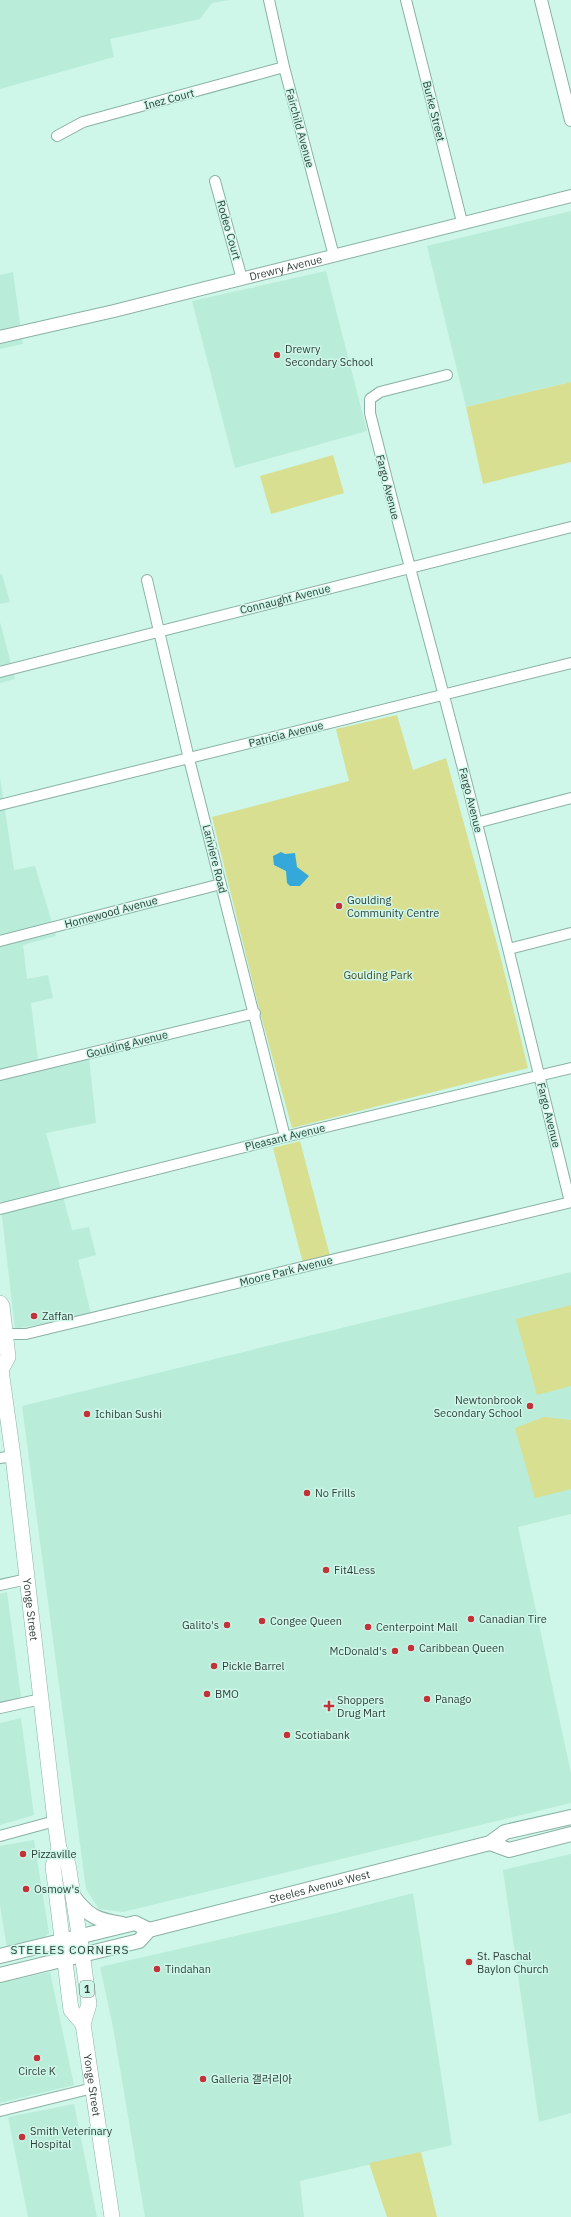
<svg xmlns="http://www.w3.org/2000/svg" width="571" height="2217" viewBox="0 0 571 2217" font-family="'IBM Plex Sans','Noto Sans KR',sans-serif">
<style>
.built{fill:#baecda}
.green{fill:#d8df90}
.water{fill:#34a8db}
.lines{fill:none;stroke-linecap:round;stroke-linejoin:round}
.minor-casing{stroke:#89b1a4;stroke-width:12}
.tertiary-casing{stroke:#89b1a4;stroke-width:14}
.secondary-casing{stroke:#89b1a4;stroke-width:16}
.primary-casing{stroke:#89b1a4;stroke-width:16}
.minor{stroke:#fff;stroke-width:10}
.tertiary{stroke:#fff;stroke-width:12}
.secondary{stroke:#fff;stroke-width:14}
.primary{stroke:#fff;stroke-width:15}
.poi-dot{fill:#c23239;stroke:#cef7e9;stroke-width:1.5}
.labels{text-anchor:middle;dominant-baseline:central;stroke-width:3;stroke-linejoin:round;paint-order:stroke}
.shield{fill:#cef7e9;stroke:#5f776e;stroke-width:1}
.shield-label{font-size:10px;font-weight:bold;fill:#2f403a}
.street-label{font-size:11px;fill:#2f403a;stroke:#cef7e9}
.poi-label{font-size:11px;fill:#2f403a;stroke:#cef7e9;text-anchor:start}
.park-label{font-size:11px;fill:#4a4d23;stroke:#cef7e9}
.neighbourhood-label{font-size:12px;letter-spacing:1px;fill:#2f403a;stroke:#cef7e9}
</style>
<rect width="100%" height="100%" fill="#cef7e9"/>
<!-- built -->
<path class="built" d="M0 0H229L212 3 200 19 110 39 114 57 0 89Z
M571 211V382L466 407 427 246Z
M326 271 367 431 235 468 192 301Z
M13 272 23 344 0 349V275Z
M0 574H2L10 602 0 604Z
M0 622 15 679 0 683Z
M0 777 14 870 35 866 56 936 23 945 27 979 48 975 53 998 31 1003 38 1060 88 1048 96 1123 46 1133 72 1230 89 1227 96 1255 78 1260 91 1314 15 1329 0 1199Z
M571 1272V1514L518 1527 571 1773V1803L123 1912 99 1909 86 1889 22 1406Z
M7 1592 21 1697 0 1702V1594Z
M21 1718 34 1815 0 1825V1723Z
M34 1840 49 1933 42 1939 7 1948 0 1905V1846Z
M571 1854V2113L539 2122 503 1870Z
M413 1893 452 2145 300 2181 304 2217H145L113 2027 100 1967 336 1913Z
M50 1972 74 2085 0 2103V1983Z
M74 2104 97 2217H28L8 2117Z"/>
<!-- green -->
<path class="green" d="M571 382V462L483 484 466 407Z
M333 455 344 493 271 514 260 476Z
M397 715 413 770 446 758 500 955 528 1068 292 1128 260 1012 212 817 349 781 336 729Z
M300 1141 330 1256 303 1263 273 1148Z
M571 1305V1386L537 1395 516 1319Z
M544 1417 571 1420V1489L535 1498 515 1428Z
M421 2152 437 2217H387L369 2163Z"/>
<!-- water -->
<path class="water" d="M281 852 285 854 295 853 297 867 309 876 300 886H290L287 883 286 871 274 865 273 856Z"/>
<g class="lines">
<defs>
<path id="minor" d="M269 0 284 67 334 256
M406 0 462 222
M57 136 83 122 284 67
M215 181 242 279
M447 375 380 392 370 399V413C399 529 431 645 461 761 499 908 534 1055 570 1202
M147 580 189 759 285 1137
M0 672 571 527
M0 805 571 663
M476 823 571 798
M0 941 221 884
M509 949 571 933
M0 1075 255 1013
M0 1209 276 1139 571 1068
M1 1334H26L571 1202
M0 1458 13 1456
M0 1585 27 1579
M0 1708 41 1699
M0 1836 55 1821
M0 2111 93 2088"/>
<g id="tertiary">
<path d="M541 0 571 120"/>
<path id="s1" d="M0 337 114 311 571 196"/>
</g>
<g id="secondary">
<path d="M490 1843 509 1850 571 1834"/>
<path d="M73 1896C89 1917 97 1920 122 1924"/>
<path d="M0 1956 135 1923 149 1930"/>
<path id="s2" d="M0 1975 139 1941 149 1930 490 1843 505 1832 571 1817"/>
</g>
<g id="primary">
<path id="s3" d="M0 1303 2 1306 8 1357 1 1370 13 1456 55 1821 59 1849 68 1864 82 1953 89 2004 83 2024 112 2217"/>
<path d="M59 1849 53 1866 71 2010 83 2024"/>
</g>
</defs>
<!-- minor casing -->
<use href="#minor" class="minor-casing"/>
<!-- tertiary casing -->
<use href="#tertiary" class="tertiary-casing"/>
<!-- secondary casing -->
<use href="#secondary" class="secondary-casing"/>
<!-- primary casing -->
<use href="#primary" class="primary-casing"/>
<!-- minor -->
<use href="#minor" class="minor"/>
<!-- tertiary -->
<use href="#tertiary" class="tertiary"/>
<!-- secondary -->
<use href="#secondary" class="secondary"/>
<!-- primary -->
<use href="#primary" class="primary"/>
</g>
<!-- markers -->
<g class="poi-dot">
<circle cx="277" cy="355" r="4"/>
<circle cx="339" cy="906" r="4"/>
<circle cx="34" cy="1316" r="4"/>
<circle cx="530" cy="1406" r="4"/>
<circle cx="87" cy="1414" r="4"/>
<circle cx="307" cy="1493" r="4"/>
<circle cx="326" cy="1570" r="4"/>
<circle cx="471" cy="1619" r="4"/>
<circle cx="262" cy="1621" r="4"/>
<circle cx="227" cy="1625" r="4"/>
<circle cx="368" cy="1627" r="4"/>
<circle cx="411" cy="1648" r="4"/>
<circle cx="395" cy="1651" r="4"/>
<circle cx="214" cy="1666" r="4"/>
<circle cx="207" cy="1694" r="4"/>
<circle cx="427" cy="1699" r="4"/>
<path d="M327 1700h4v4h4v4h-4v4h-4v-4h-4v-4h4z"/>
<circle cx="287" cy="1735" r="4"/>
<circle cx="23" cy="1854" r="4"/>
<circle cx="26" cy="1889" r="4"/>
<circle cx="469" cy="1962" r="4"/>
<circle cx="157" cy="1969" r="4"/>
<circle cx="37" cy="2058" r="4"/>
<circle cx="203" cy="2079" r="4"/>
<circle cx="22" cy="2137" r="4"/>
</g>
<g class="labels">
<!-- shield labels -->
<rect class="shield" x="80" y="1981" width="14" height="16" rx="3"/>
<g class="shield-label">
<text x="87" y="1989">1</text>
</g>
<!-- street labels -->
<g class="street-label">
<text transform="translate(169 99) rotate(-15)">Inez Court</text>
<text transform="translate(434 111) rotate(76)">Burke Street</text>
<text transform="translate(300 128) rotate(75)">Fairchild Avenue</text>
<text transform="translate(229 230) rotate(74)">Rodeo Court</text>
<text stroke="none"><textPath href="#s1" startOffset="294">Drewry Avenue</textPath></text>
<text transform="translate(388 487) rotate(76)">Fargo Avenue</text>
<text transform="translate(285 599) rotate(-14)">Connaught Avenue</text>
<text transform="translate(286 734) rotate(-14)">Patricia Avenue</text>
<text transform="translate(471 800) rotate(76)">Fargo Avenue</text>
<text transform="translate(215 859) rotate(76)">Lariviere Road</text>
<text transform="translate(111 912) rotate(-15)">Homewood Avenue</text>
<text transform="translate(127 1044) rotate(-14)">Goulding Avenue</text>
<text transform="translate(549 1115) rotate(76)">Fargo Avenue</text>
<text transform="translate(285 1137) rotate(-14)">Pleasant Avenue</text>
<text transform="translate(286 1271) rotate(-14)">Moore Park Avenue</text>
<text stroke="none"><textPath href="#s3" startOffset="311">Yonge Street</textPath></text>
<text stroke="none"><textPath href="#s2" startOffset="334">Steeles Avenue West</textPath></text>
<text stroke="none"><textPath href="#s3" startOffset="794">Yonge Street</textPath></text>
</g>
<!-- poi labels -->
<g class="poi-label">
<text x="285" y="349">Drewry<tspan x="285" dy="13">Secondary School</tspan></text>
<text x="347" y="900">Goulding<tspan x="347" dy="13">Community Centre</tspan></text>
<text x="42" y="1316">Zaffan</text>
<text x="522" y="1400" text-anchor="end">Newtonbrook<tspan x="522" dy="13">Secondary School</tspan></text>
<text x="95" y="1414">Ichiban Sushi</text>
<text x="315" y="1493">No Frills</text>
<text x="334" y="1570">Fit4Less</text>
<text x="479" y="1619">Canadian Tire</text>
<text x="270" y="1621">Congee Queen</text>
<text x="219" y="1625" text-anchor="end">Galito's</text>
<text x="376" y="1627">Centerpoint Mall</text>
<text x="419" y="1648">Caribbean Queen</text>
<text x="387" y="1651" text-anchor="end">McDonald's</text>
<text x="222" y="1666">Pickle Barrel</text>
<text x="215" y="1694">BMO</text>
<text x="435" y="1699">Panago</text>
<text x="337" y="1700">Shoppers<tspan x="337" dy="13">Drug Mart</tspan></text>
<text x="295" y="1735">Scotiabank</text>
<text x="31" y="1854">Pizzaville</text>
<text x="34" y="1889">Osmow's</text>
<text x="477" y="1956">St. Paschal<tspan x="477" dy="13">Baylon Church</tspan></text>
<text x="165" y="1969">Tindahan</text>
<text x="37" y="2071" text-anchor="middle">Circle K</text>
<text x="211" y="2079">Galleria 갤러리아</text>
<text x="30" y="2131">Smith Veterinary<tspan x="30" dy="13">Hospital</tspan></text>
</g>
<!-- park labels -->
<g class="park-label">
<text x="378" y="975">Goulding Park</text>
</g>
<!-- neighbourhood labels -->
<g class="neighbourhood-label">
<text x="70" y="1949">STEELES CORNERS</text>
</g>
</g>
</svg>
